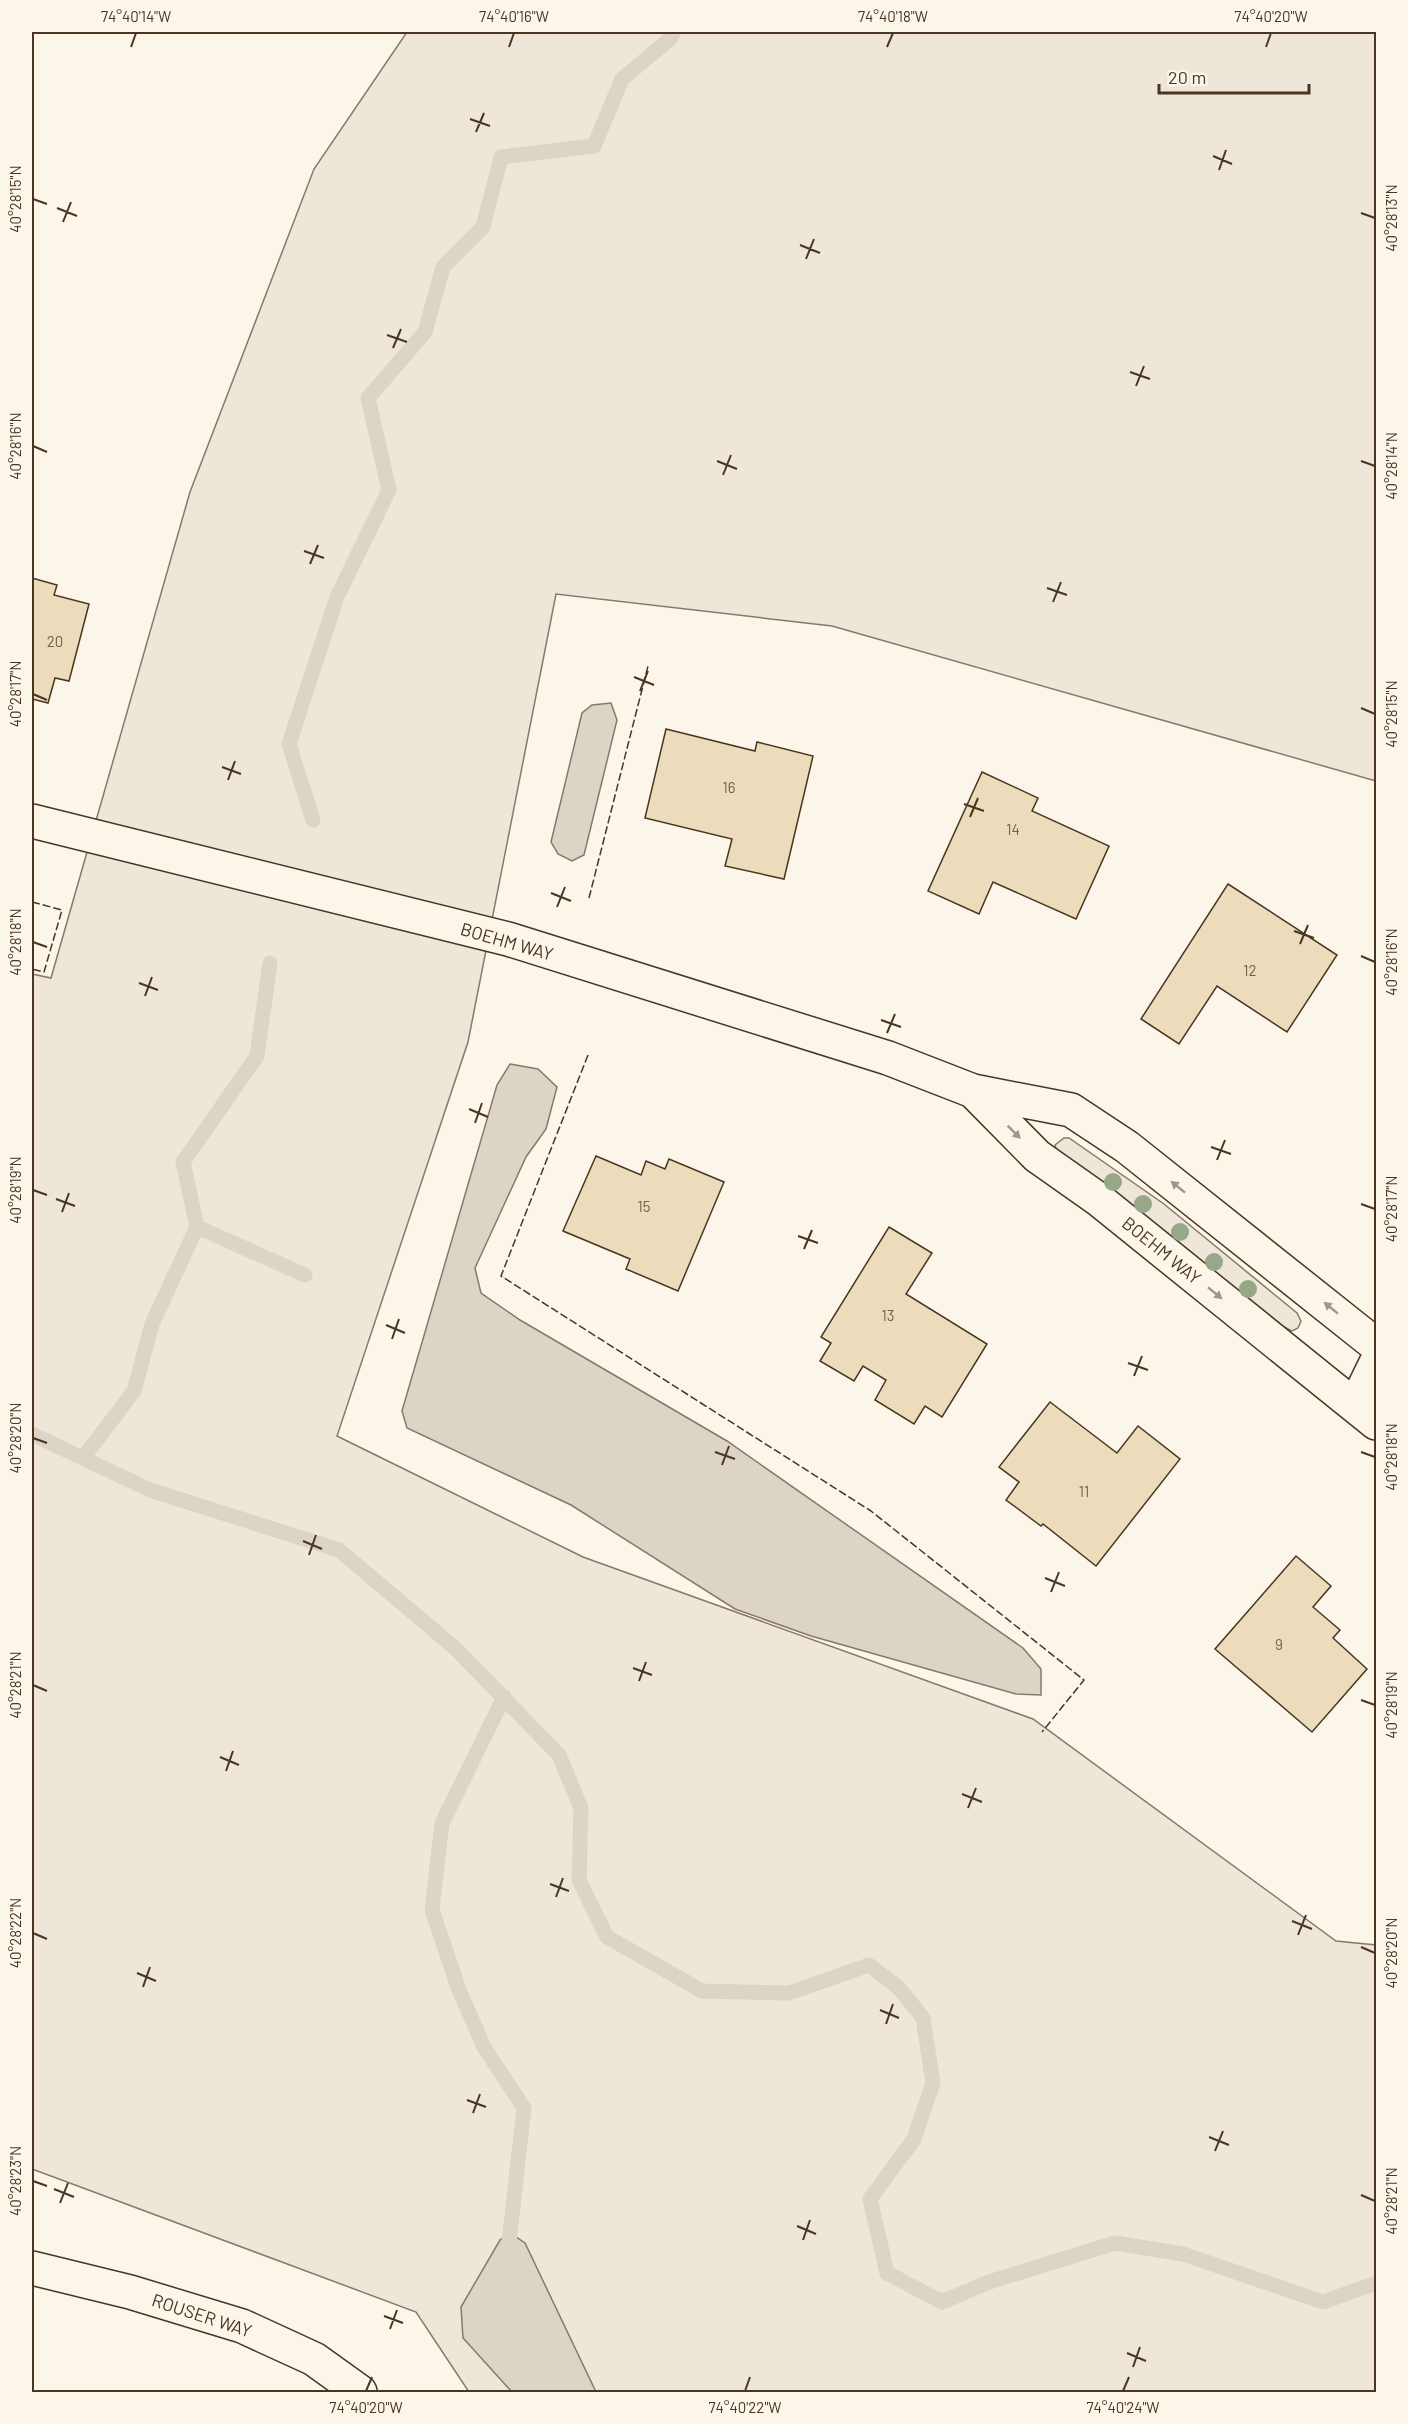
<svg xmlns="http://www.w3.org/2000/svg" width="1408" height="2424" viewBox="0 0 1408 2424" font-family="Barlow,sans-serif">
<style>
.green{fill:#ede6d9;stroke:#887966;stroke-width:1.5}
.water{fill:#dcd4c6;stroke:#887966;stroke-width:1.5}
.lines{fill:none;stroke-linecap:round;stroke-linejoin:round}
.stream{stroke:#dcd4c6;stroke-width:15}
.building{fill:#ecdcbc;stroke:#4a3520;stroke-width:1.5}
.minor-casing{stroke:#4a3520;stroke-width:36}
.minor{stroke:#fbf6e9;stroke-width:33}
.fence{stroke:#4a3520;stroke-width:1.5;stroke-dasharray:8 3;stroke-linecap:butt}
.tree{fill:#96a887}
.oneway{fill:#a29684}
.ticks{fill:none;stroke:#4a3520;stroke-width:2}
.labels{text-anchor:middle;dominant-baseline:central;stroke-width:4.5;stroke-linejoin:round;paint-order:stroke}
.number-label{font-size:15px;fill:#725f47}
.street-label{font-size:18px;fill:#4a3520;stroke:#fbf6e9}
.neatline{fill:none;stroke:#4a3520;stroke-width:2}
.ticks-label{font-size:15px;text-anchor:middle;fill:#4a3520}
</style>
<rect width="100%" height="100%" fill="#fbf6e9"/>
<!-- green -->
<path class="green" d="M407 32H1376V781L832 626 556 594 468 1042 337 1436 583 1557 1033 1719 1336 1941 1376 1945V2392H469L416 2312 32 2169V974L51 978 190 492 314 169Z
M1064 1138H1069L1164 1204 1297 1313 1301 1321 1298 1328 1292 1331 1284 1327 1138 1210 1057 1153 1055 1145Z"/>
<!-- water -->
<path class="water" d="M611 703 617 720 584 855 572 861 558 854 551 842 582 713 592 705Z
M510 1064 538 1069 557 1087 546 1129 526 1157 475 1268 481 1293 520 1320 727 1441 1023 1648 1041 1669V1695L1016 1694 811 1636 735 1609 571 1505 407 1428 402 1411 497 1085Z
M510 2233 525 2243 596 2392H512L463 2338 461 2307 500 2240Z"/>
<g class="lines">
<!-- stream -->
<path class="stream" d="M313 820 289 744 337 597 389 490 368 398 425 332 443 267 483 227 501 157 594 146 622 79 670 39 674 32
M197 1227 305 1275
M32 1434 150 1490 339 1550 455 1648 559 1755 581 1808 579 1880 607 1937 702 1991 789 1993 869 1965 899 1988 923 2018 933 2083 914 2139 870 2199 887 2273 942 2302 989 2282 1115 2243 1183 2254 1323 2302 1376 2283
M83 1458 134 1391 152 1324 197 1227 183 1162 257 1056 270 963
M504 1697 442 1823 432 1910 459 1990 484 2047 524 2108 509 2242"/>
</g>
<!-- building -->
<path class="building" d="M32 578 57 585 54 595 89 604 69 681 55 678 48 703 32 699Z
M666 729 755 751 757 742 813 756 784 879 725 866 732 839 645 818Z
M982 772 1038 798 1032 811 1109 846 1076 919 993 882 979 914 928 891Z
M1228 884 1337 955 1287 1032 1217 986 1179 1044 1141 1019Z
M596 1156 641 1175 646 1161 665 1169 669 1159 724 1182 678 1291 626 1269 630 1259 563 1231Z
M889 1227 932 1253 906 1294 987 1344 942 1417 925 1406 914 1424 875 1400 886 1380 863 1366 854 1381 820 1361 831 1343 821 1337Z
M1050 1402 1117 1453 1138 1426 1180 1459 1096 1566 1043 1524 1041 1526 1006 1500 1019 1482 999 1467Z
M1296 1556 1331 1586 1313 1607 1340 1630 1333 1638 1367 1669 1312 1732 1215 1649Z"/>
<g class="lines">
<defs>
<path id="minor" d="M32 821 508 939 888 1058 973 1091 1071 1110 1127 1147 1376 1345
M973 1091 1037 1156 1098 1199 1376 1423
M1355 1406 1376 1363
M32 2268 130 2292 242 2326 314 2359 360 2392"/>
</defs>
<!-- minor casing -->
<use href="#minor" class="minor-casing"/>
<!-- minor -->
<use href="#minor" class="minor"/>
<!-- fence -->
<path class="fence" d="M589 898 648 666
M32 902 62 910 44 972 32 969
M588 1055 501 1276 871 1511 1084 1680 1042 1732"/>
</g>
<!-- trees -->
<g class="tree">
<circle cx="1113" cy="1182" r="9"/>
<circle cx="1143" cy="1204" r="9"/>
<circle cx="1180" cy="1232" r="9"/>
<circle cx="1214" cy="1262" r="9"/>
<circle cx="1248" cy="1289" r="9"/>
</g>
<!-- one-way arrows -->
<defs><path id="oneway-solid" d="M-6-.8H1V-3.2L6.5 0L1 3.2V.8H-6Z" transform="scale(1.5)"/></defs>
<g class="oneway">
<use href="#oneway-solid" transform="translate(1014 1132) rotate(45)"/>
<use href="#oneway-solid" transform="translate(1178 1187) rotate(-141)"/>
<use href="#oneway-solid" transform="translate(1215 1293) rotate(39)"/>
<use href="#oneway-solid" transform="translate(1331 1308) rotate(-141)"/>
</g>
<!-- ticks -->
<path class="ticks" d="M131 47 136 33M509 47 514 33M887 47 893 33M1266 47 1271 33M470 119 490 126M476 132 484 113M1213 156 1232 164M1219 170 1226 150M33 199 47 204M57 208 77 216M1361 213 1375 218M63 222 71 202M800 245 820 253M806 259 814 239M387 335 407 342M393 348 401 329M1130 372 1150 379M1136 386 1144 366M33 446 47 452M717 461 737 469M1361 461 1375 466M723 475 731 455M304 551 324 558M310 564 318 545M1047 588 1067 595M1053 602 1061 582M634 677 654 685M640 691 648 671M33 694 47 700M1361 708 1375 714M222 767 241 774M228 780 235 761M964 804 984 811M970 817 978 798M551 893 571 901M557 907 565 887M1294 931 1314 938M33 942 47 947M1300 944 1308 925M1361 956 1375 962M139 983 158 990M145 996 152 977M881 1020 901 1027M887 1033 895 1014M469 1109 488 1117M475 1123 482 1103M1211 1147 1231 1154M1217 1160 1225 1140M33 1190 47 1195M56 1199 75 1206M1361 1204 1375 1209M62 1212 69 1193M798 1236 818 1243M804 1249 812 1230M386 1325 405 1333M392 1339 399 1319M1128 1363 1148 1370M1134 1376 1142 1356M33 1438 47 1443M715 1452 735 1459M1361 1452 1375 1457M722 1465 729 1446M303 1541 322 1549M309 1555 316 1535M1045 1578 1065 1586M1051 1592 1059 1572M633 1668 652 1675M639 1681 646 1662M33 1685 47 1691M1361 1700 1375 1705M220 1757 239 1765M226 1771 233 1751M962 1794 982 1802M968 1808 976 1788M550 1884 569 1891M556 1897 563 1878M1292 1921 1312 1929M33 1933 47 1939M1298 1935 1306 1915M1361 1947 1375 1953M137 1973 156 1981M143 1987 150 1967M880 2010 899 2018M886 2024 893 2004M467 2100 486 2107M473 2113 480 2094M1209 2137 1229 2145M1215 2151 1223 2131M33 2181 47 2186M54 2189 74 2197M1361 2195 1375 2201M60 2203 68 2183M797 2226 816 2234M803 2240 810 2220M384 2316 403 2323M390 2329 397 2310M1127 2353 1146 2361M1133 2367 1140 2347M366 2391 372 2377M745 2391 750 2377M1123 2391 1129 2377"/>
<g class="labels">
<!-- number labels -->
<g class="number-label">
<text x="55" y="641">20</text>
<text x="729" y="787">16</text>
<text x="1013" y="829">14</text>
<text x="1250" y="970">12</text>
<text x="644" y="1206">15</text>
<text x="888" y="1315">13</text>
<text x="1084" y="1491">11</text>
<text x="1279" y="1644">9</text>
</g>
<!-- street labels -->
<g class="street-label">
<text transform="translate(507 941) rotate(16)">BOEHM WAY</text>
<text transform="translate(1162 1250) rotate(39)">BOEHM WAY</text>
<text transform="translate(202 2315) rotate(18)">ROUSER WAY</text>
</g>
</g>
<!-- border -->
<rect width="1408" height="2424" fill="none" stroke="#fbf6e9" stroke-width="66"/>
<!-- scale -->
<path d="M1159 84v9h150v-9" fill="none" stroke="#4a3520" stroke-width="3"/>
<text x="1168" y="84" font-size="18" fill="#4a3520" stroke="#fbf6e9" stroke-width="4.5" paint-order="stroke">20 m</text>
<rect x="33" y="33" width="1342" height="2358" class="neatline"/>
<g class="ticks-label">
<text x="136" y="22">74°40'14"W</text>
<text x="514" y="22">74°40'16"W</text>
<text x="893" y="22">74°40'18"W</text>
<text x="1271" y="22">74°40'20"W</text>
<text transform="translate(16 199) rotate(-90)" y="5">40°28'15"N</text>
<text transform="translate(1392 218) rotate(-90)" y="5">40°28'13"N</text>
<text transform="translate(16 446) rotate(-90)" y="5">40°28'16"N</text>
<text transform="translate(1392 466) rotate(-90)" y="5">40°28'14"N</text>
<text transform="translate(16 694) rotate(-90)" y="5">40°28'17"N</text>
<text transform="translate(1392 714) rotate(-90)" y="5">40°28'15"N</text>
<text transform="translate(16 942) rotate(-90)" y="5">40°28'18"N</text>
<text transform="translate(1392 962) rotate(-90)" y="5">40°28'16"N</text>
<text transform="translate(16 1190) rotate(-90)" y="5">40°28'19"N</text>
<text transform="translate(1392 1209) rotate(-90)" y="5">40°28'17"N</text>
<text transform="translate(16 1438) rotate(-90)" y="5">40°28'20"N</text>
<text transform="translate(1392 1457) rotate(-90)" y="5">40°28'18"N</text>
<text transform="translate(16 1685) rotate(-90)" y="5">40°28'21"N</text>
<text transform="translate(1392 1705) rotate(-90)" y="5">40°28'19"N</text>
<text transform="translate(16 1933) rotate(-90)" y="5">40°28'22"N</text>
<text transform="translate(1392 1953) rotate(-90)" y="5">40°28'20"N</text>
<text transform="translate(16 2181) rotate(-90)" y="5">40°28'23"N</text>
<text transform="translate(1392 2201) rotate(-90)" y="5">40°28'21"N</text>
<text x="366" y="2413">74°40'20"W</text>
<text x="745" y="2413">74°40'22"W</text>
<text x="1123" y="2413">74°40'24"W</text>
</g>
</svg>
